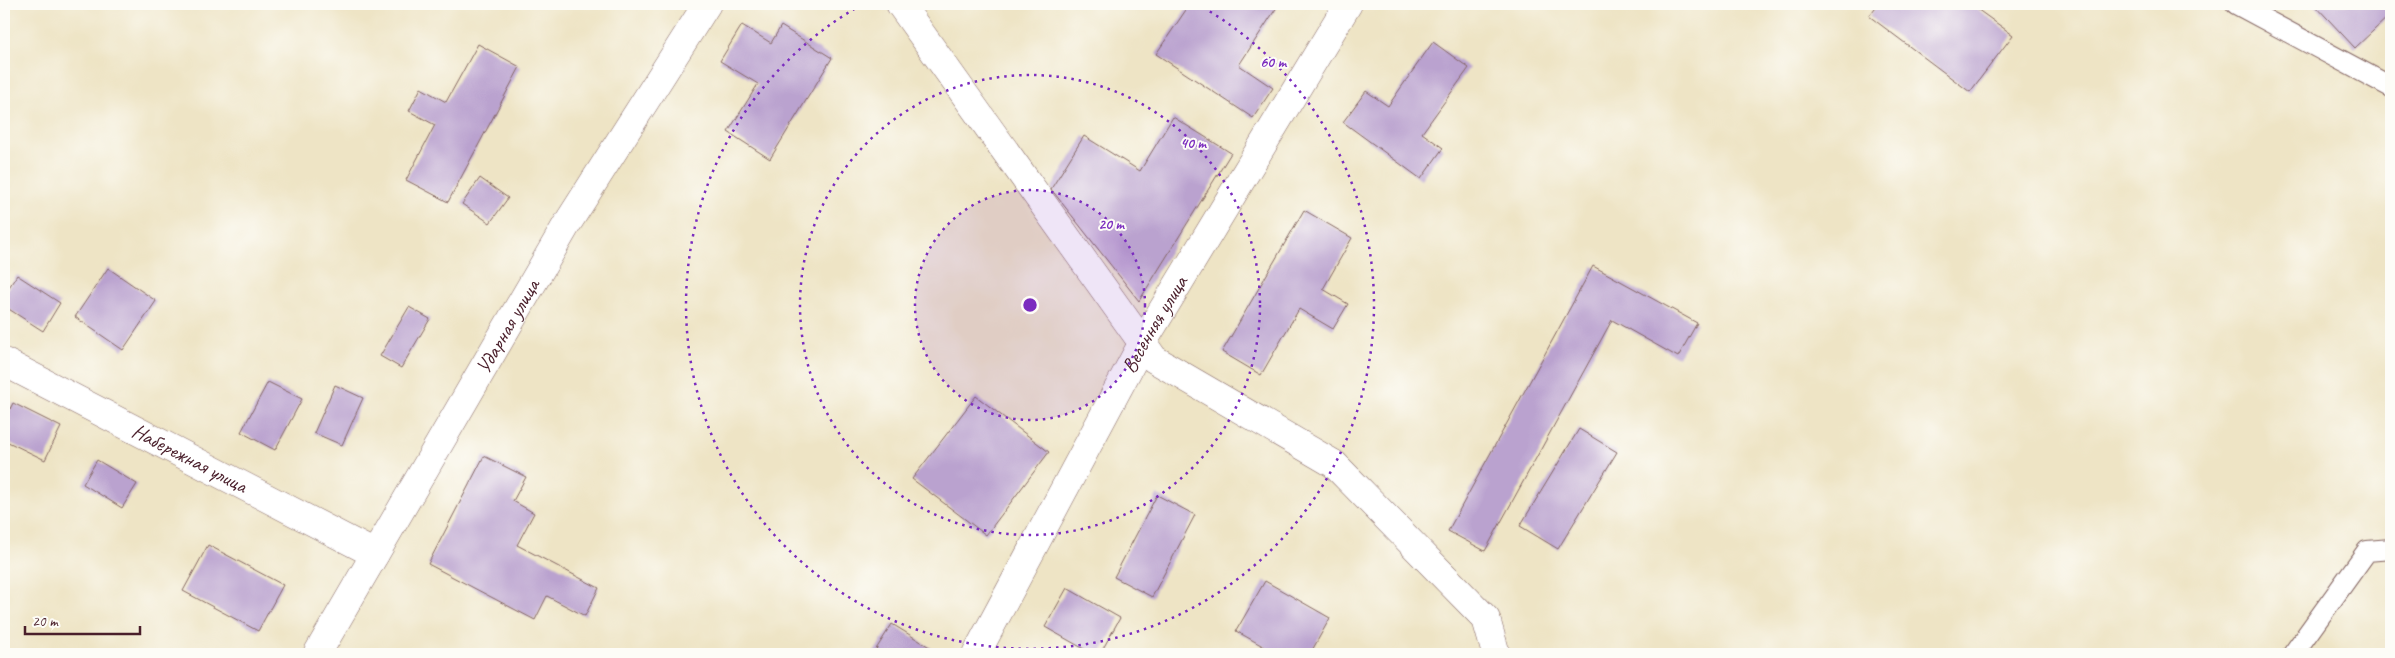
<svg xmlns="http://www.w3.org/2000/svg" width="2395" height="658" viewBox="0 0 2395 658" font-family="Caveat,sans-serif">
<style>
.building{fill:#baa2cf}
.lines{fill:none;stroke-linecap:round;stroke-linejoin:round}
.service-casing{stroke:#836461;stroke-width:22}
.minor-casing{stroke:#836461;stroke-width:29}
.service{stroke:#fff;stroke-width:20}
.minor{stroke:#fff;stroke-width:28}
.ring{fill:none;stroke:#7b2cbf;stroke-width:2.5;stroke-dasharray:2.5 5}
.labels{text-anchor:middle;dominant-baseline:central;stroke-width:4;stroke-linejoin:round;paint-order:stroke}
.street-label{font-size:21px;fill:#4a1f2b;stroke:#fdfcf7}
.centre{fill:#7b2cbf;stroke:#fdfcf7;stroke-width:2.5}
.ring-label{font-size:15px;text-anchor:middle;font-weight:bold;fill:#7b2cbf;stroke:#fdfcf7;stroke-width:4;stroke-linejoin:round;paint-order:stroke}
</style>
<rect width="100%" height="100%" fill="#fdfcf7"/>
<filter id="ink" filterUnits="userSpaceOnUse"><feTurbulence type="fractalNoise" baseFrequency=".02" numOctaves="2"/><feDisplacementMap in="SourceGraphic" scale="10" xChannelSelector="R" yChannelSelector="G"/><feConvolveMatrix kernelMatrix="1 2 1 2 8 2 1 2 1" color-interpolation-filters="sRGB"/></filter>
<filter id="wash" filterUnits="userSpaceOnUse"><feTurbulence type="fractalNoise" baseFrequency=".0096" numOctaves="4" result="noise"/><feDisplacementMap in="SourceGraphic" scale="20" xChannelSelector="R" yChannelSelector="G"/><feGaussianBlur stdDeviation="1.12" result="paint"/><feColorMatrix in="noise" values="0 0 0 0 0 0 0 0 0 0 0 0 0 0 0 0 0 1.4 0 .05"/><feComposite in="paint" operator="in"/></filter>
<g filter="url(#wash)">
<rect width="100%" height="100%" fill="#eee4c5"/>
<g id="blocks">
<!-- building -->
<path class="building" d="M1190 4H1279L1239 65 1273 88 1253 118 1156 54Z
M1878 4H1970L2013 35 1970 92 1869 16Z
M2314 4H2391V14L2355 48Z
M742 25 771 43 781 26 832 58 770 159 728 132 758 84 720 61Z
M1433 42 1469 68 1422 133 1443 148 1421 179 1343 122 1366 91 1388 106Z
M478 44 520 67 448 202 406 180 435 125 409 111 421 88 446 102Z
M1173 117 1231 153 1139 301 1051 189 1084 136 1140 171Z
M480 178 508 198 490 223 462 204Z
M1304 210 1352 238 1323 289 1348 304 1333 329 1299 309 1261 375 1222 352Z
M1593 266 1697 323 1678 357 1612 320 1485 551 1448 531Z
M108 268 156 301 123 350 75 317Z
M17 275 60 303 43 331 4 306V295Z
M409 307 430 319 401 368 380 356Z
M268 382 302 399 275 450 241 432Z
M335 385 363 398 342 445 314 433Z
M976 396 1049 452 986 535 912 479Z
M13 403 61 427 45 460 4 440V421Z
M1579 429 1617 452 1558 549 1520 526Z
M484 456 526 477 513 501 534 513 517 545 599 588 585 616 547 596 535 620 428 564Z
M97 460 137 484 122 508 83 484Z
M1157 495 1195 515 1152 597 1114 577Z
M208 545 283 585 258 631 183 591Z
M1265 581 1330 618 1310 654H1277L1236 631Z
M1067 588 1120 618 1100 654H1093L1045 627Z
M892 624 936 651 934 654H873Z"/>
</g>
</g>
<g filter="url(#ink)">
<use href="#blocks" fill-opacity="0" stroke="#836461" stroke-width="1"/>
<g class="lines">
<defs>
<path id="service" d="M2236 4 2391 87
M2293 654 2367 551 2391 549"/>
<g id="minor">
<path d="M900 4 1154 359 1334 464 1486 619 1496 654"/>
<path id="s1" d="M4 362 375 554"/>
<path id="s2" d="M317 654 567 224 707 4"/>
<path id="s3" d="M976 654 1143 342 1348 4"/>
</g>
</defs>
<!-- service casing -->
<use href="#service" class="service-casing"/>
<!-- minor casing -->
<use href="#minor" class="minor-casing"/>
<!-- service -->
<use href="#service" class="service"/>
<!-- minor -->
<use href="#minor" class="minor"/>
</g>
</g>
<!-- distance rings -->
<circle cx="1030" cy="305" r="115" fill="#7b2cbf" fill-opacity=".12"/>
<g class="ring">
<circle cx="1030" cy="305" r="115"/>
<circle cx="1030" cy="305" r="230"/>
<path d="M1197 4A344 344 0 1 1 863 4"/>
</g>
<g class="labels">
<!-- street labels -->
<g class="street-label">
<text stroke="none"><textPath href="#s3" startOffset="375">Весенняя улица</textPath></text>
<text stroke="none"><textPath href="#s2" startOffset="379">Ударная улица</textPath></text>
<text stroke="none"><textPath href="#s1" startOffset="209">Набережная улица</textPath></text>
</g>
</g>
<circle cx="1030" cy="305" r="8" class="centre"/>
<g class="ring-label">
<text x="1273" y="67">60 m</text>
<text x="1193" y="148">40 m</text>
<text x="1111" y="229">20 m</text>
</g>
<!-- margin -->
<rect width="2395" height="658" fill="none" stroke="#fdfcf7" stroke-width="20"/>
<!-- scale -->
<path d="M25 626v8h115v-8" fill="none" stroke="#4a1f2b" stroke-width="2.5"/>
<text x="32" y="626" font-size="15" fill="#4a1f2b" stroke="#fdfcf7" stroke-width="4" paint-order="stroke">20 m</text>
</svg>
